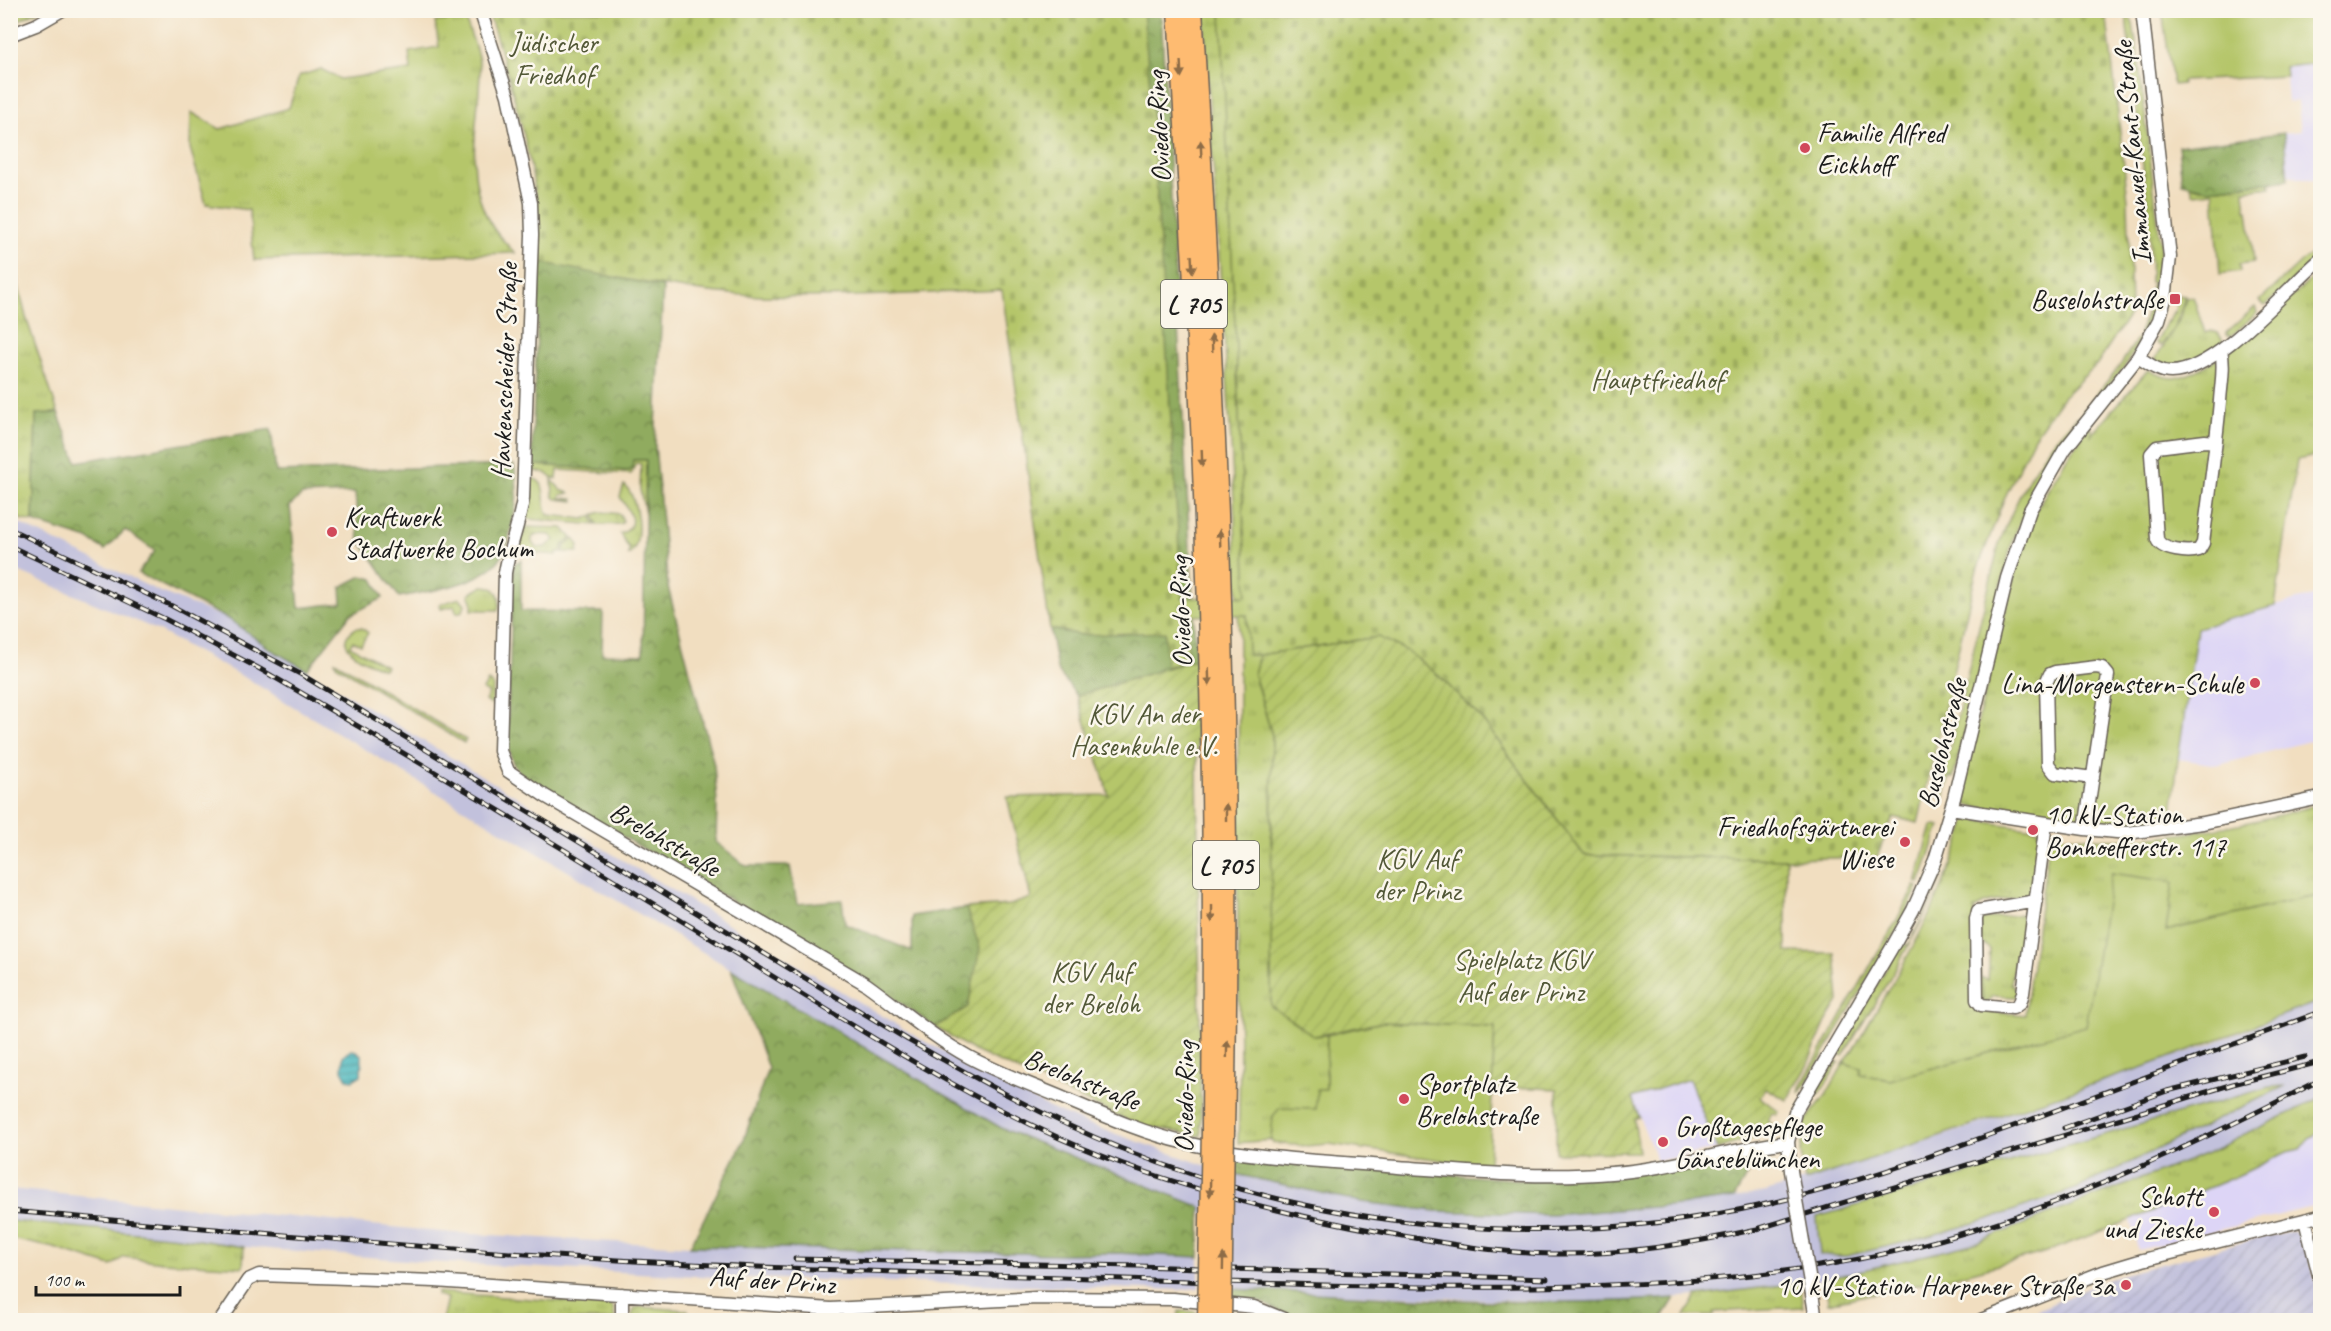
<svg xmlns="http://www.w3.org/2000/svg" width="2331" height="1331" viewBox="0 0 2331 1331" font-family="Caveat,sans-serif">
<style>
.built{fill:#ddd5f6}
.industrial{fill:url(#industrial-furrows)}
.railway{fill:#c2c1dc}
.grass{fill:url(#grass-tufts);stroke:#687143;stroke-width:1.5;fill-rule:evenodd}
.forest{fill:url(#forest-crowns);stroke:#56643d;stroke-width:1.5}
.cemetery{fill:url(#cemetery-stones);stroke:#687143;stroke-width:1.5}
.park{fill:#b5c66a;stroke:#687143;stroke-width:1.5}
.garden{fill:url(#garden-furrows);stroke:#687143;stroke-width:1.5}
.water{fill:url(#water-rules);stroke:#30686c;stroke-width:1.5}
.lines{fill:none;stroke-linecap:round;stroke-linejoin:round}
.stream{stroke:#45b5bc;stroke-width:3}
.minor-casing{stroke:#676055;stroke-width:15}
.highway-casing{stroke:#676055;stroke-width:21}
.minor{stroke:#fff;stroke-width:12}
.highway{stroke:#febb71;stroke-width:18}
.rail-casing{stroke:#1c1c1c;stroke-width:5}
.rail{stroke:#fbf7ec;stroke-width:3;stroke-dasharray:9;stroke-linecap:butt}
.minor-bridge-casing{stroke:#676055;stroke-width:15;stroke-linecap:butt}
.highway-bridge-casing{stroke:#676055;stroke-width:21;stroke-linecap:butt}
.minor-bridge{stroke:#fff;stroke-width:12}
.highway-bridge{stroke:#febb71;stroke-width:18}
.oneway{fill:#8d6c46}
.poi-dot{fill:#d1495b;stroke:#fbf7ec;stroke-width:2}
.labels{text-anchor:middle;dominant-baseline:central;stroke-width:5;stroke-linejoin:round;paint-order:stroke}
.shield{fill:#fbf7ec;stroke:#5f5e5a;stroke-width:1.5}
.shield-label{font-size:27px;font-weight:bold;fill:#1c1c1c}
.park-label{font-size:28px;fill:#525837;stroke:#fbf7ec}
.street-label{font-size:28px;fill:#1c1c1c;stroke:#fbf7ec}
.poi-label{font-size:28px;fill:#1c1c1c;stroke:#fbf7ec;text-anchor:start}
</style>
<defs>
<pattern id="industrial-furrows" width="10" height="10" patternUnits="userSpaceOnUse" patternTransform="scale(1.5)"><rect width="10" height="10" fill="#c2c1dc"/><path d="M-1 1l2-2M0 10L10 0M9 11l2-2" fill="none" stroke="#a6a5bc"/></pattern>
<pattern id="grass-tufts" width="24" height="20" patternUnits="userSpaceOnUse" patternTransform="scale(1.5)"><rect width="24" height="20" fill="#b5c66a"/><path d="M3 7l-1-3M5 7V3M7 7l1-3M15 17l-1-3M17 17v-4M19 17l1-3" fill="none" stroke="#9baa5b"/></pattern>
<pattern id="forest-crowns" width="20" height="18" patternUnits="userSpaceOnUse" patternTransform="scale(1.5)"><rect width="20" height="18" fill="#90ab5e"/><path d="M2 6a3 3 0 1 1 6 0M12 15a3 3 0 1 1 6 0" fill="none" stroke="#758a4d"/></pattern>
<pattern id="cemetery-stones" width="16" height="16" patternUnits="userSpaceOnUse" patternTransform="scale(1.5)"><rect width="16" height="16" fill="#b5c66a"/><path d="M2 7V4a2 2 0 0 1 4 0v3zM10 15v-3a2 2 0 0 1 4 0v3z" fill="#9baa5b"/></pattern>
<pattern id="garden-furrows" width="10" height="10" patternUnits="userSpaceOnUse" patternTransform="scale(1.5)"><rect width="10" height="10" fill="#b5c66a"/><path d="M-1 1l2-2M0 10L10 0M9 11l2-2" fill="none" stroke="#9baa5b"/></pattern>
<pattern id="water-rules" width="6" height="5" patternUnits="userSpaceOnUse" patternTransform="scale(1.5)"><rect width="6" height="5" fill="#45b5bc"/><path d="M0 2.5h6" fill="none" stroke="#399298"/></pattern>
</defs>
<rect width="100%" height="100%" fill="#fbf7ec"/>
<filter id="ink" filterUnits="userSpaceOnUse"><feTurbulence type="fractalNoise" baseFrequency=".0167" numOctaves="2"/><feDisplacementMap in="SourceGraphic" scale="12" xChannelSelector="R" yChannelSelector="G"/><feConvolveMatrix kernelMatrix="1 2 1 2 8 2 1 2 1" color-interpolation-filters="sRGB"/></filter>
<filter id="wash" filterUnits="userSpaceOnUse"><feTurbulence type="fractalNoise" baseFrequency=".008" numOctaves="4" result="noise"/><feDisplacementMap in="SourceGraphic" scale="24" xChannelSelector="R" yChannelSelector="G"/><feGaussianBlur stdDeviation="1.35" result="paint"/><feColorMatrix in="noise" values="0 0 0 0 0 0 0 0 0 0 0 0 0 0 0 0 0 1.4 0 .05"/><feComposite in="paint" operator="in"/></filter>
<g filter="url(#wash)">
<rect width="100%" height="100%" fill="#f1dec0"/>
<!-- built -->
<path class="built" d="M2320 63V181L2288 175 2284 133 2301 131 2298 101 2288 102 2285 67Z
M2320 594V738L2219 765 2178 759 2197 627Z
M1689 1079 1717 1149 1657 1161 1632 1098Z
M2320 1132V1205L2138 1250 2131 1220 2237 1176 2287 1152 2300 1149 2309 1138Z"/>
<!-- industrial -->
<path class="industrial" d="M2293 1231 2306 1242 2320 1302V1320H2031L2039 1317 2037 1310 2116 1276 2267 1236Z"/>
<!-- railway -->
<path class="railway" d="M10 519 156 590 230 620 272 650 919 1038 1047 1107 1085 1123 1224 1172 1362 1202 1680 1205 1734 1198 1766 1192 1958 1131 2208 1045 2320 1001V1098L2208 1153 1972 1244 1834 1278 1725 1294 1611 1302 1496 1300 1229 1289 1201 1207 1003 1129 731 969 249 680 155 629 11 568Z
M10 1189 452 1233 690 1246 1062 1254 1116 1253 1199 1257V1288L1180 1290 713 1277 429 1262 244 1247 11 1223Z"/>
<!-- grass -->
<path class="grass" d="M1204 11H1236L1248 655H1259L1254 675 1272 735 1271 843 1314 1036 1327 1035 1326 1089 1316 1110 1273 1116 1271 1140 1238 1143C1242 1048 1238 953 1237 858 1237 773 1241 687 1238 602 1232 405 1214 208 1204 11Z
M2127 11 2133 24 2138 55 2160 241V271H2158L2154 283 2150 282C2153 210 2137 138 2132 66 2131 48 2125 29 2127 11Z
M465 18C470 34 480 54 480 71 479 124 461 180 494 229 499 237 508 245 515 253L254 260 249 210 206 204 190 148 191 112 220 129 289 108 299 76 321 69 340 79 411 70 409 52 439 47 435 22Z
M2270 182 2271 187 2245 190 2244 192 2246 210H2248L2254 262 2239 264 2240 271 2220 274 2214 192 2193 194 2191 186 2209 189Z
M2320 247V256L2265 306 2260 301 2302 261Z
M10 252 26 317 58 413 36 414 33 522 11 517Z
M2320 271V455L2297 460 2275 606 2197 628 2178 759 2171 822 2120 827 1966 805 1961 799 1960 792 2019 557 2033 515 2068 456 2089 426 2091 428V435L2148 370C2156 374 2165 378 2174 378 2213 375 2290 298 2320 271Z
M2151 285 2156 286 2154 298 2157 299 2152 318 2143 335 2139 333 2148 310Z
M2177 295 2185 296C2181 313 2174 334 2160 346L2156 343 2167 321 2169 322 2173 312 2175 313Z
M2193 296 2205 333 2212 331 2218 333 2224 342C2205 354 2177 376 2155 360L2181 317 2186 298Z
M2255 307 2257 313 2231 336 2227 335 2226 333Z
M2137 339 2140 341 2125 366 2086 413 2083 411 2121 364Z
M2079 415 2060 442 2062 444 2039 482 2013 538 1953 778 1949 777 1944 799 1938 797 1999 544C2019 493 2038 452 2079 415Z
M633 460H646L645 513 640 490 641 464 636 463 631 474 558 470 557 479 552 478 546 473 534 471 535 465 629 471Z
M534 479C549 482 540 505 549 515L584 519 591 516 596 525 527 519 530 480Z
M552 480 561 490 569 493 561 495 560 498 573 499 574 501 556 499 553 496Z
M624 485C638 494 645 547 628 555L629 549 632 548 628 547 620 534C641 527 629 510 620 497Z
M601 512 620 514 623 521 621 524 598 525 593 515Z
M525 527 563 528 572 538 564 544 561 552H557V555L520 552 517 551ZM536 534 550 535 555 540 545 547 537 548 532 543V538Z
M574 539 579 545 578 552H563L566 544Z
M483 586C498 586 502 597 498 610H472V601L469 594Z
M460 598 465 604 463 611 457 613 454 606 441 609 440 604Z
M356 628H362L368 633 361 645 353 641 350 646 386 666 384 669C373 665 344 654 346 639 347 634 352 631 356 628Z
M335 661 466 740 464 743 336 665Z
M488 681 493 685 492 705 485 701 489 693 483 690Z
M2320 804V896L2301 899 2166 931 2112 873 2087 1026 1890 1080 1860 1074 1861 1068 1844 1063C1859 1042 1871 1019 1884 997 1919 938 1948 884 1967 819L2041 830 2031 895 1986 903 1974 909 1984 1011 2025 1015 2050 835C2075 836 2100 840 2124 839 2185 837 2263 821 2320 804Z
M1936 825 1940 826 1920 883 1916 882 1932 826Z
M1939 864 1943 866C1943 880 1935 893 1929 906 1904 957 1873 1006 1843 1056L1837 1052 1899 947 1909 944 1939 884 1931 886Z
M1915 886 1918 887 1902 921 1806 1084 1799 1093 1800 1087 1892 929Z
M2021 914 2022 923 2028 925 2024 957 2016 951 2011 984 2018 992 2015 997 1992 996 1987 1004 1983 1000 1981 977 1988 980 1990 949 1980 942V920Z
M1839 1062 1821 1092 1810 1099 1831 1063Z
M2285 1086 2078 1188 1989 1219 1915 1240 1846 1256 1820 1255 1817 1217 2270 1087Z
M2320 1098V1132L2309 1138 2300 1149 2287 1152 2237 1176 2131 1220 2043 1253 1949 1278 1828 1303 1826 1279 1972 1244 2208 1153Z
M11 1221 179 1237 244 1247 243 1267 163 1262 124 1257 111 1266 54 1248 11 1239Z
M1799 1283 1803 1307 1714 1312V1316H1685L1697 1296Z
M437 1292 609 1305 613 1308 615 1320H442L447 1298 437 1295Z
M640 1307 687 1310 694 1320H630L635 1308Z
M1179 1311 1196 1312V1320H1178Z
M1228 1313 1251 1315 1267 1320H1228Z"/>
<!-- forest -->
<path class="forest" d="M1117 11H1161L1196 659 1077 696 1057 670 1050 629 1083 635Z
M2284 133 2288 180 2209 189 2182 183 2178 146Z
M540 262 663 287 655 446 668 587 714 765 717 802 716 842 746 866H790L797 904 842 900 845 924 912 951V916L966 908 981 948 968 1007 935 1027 876 986 541 788C516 771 512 770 507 740L513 578 514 564 521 560V611L603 612 602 654 643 655 646 460H633L632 468 629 471 535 465 534 471H531Z
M58 413 77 462 271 429 276 472 514 465C519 486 517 505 512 525 509 537 507 550 499 560 481 584 427 592 399 597L359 540 355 493 302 495 290 506 299 608 342 603 341 587 362 576 373 579 383 598 350 615 307 670 272 650 230 620 138 573 155 551 125 530 105 550 88 539 33 522 36 414Z
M731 969 1003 1129 1201 1207 1199 1257 1116 1253 1062 1254 690 1246 743 1142 768 1068Z
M1737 1156H1747L1752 1160V1166L1734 1198 1680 1205 1552 1215 1435 1211 1362 1202 1235 1174 1237 1158 1536 1181Z
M1229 1289C1377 1295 1527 1309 1675 1298L1661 1320H1298L1259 1301 1229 1299Z"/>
<!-- cemetery -->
<path class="cemetery" d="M488 11H1143L1151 98 1182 598 1247 596 1221 11H2106L2128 200 2131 312 2097 364 2063 397 2034 437 2004 499 1976 573 1918 823 1893 817 1877 857 1786 859 1584 855 1480 717 1439 676 1407 651 1378 637 1259 655H1248L1247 615 1187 616 1188 660 1166 667 1165 632 1083 635 1050 629 1002 290C922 293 841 299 761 296 686 293 613 277 540 262 539 241 539 219 536 198 527 134 507 72 488 11Z"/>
<!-- park -->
<path class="park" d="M11 10H38V11L11 24Z
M2162 11H2320V63L2285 67 2286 76 2182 81V84L2173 85Z
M2111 873 2173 882 2166 931 2301 899 2320 896V1001L2144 1067 1805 1181 1801 1153 1804 1123 1826 1095 1844 1063 1861 1068 1860 1074 1890 1080 2086 1026Z
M1383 1022 1495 1027 1489 1164 1455 1162 1329 1144 1306 1146 1273 1143 1271 1140 1273 1116 1280 1108 1316 1109 1317 1089H1326L1327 1035Z"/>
<!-- garden -->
<path class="garden" d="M1378 637 1407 651 1439 676 1480 717 1584 855 1786 859V952L1835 953 1839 1001 1826 1022 1807 1066 1787 1100 1766 1088 1760 1097 1779 1112 1777 1115 1772 1113 1768 1121 1772 1124 1767 1133 1761 1134 1760 1130 1753 1132 1754 1138 1717 1149 1689 1079 1632 1098 1639 1117 1634 1119 1639 1152 1556 1153 1557 1089 1506 1087 1492 1091 1495 1027 1383 1022 1314 1036 1271 1006 1272 735 1254 674 1259 655Z
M1196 659 1201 1136 1139 1125 974 1051 935 1027 968 1007 980 948 966 908 1010 905 1031 898 1007 797 1109 795 1077 696Z"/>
<!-- water -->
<path class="water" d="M351 1050 357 1051 362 1056 361 1075 353 1080 347 1079 342 1070 343 1056Z"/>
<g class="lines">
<!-- stream -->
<path class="stream" d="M10 262 12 267
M15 275 16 278"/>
</g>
</g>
<g filter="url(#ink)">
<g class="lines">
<defs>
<path id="minor" d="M480 10 508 96 531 203 532 235 523 499C519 525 509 548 505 573L500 751 508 771 545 796 866 984C901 1009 932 1037 969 1057 999 1073 1032 1085 1063 1098 1103 1115 1143 1133 1186 1143 1255 1159 1327 1161 1398 1167 1469 1172 1540 1179 1611 1173 1671 1169 1729 1149 1788 1142
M10 35 36 25 62 10
M2138 357C2149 364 2159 372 2171 372 2216 372 2286 289 2320 260
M2216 442 2205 441 2157 447 2151 454 2157 539C2161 551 2189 553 2199 550L2203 543C2209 495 2216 448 2220 401 2221 384 2225 367 2221 350
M1951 808 2085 829 2127 833 2203 823 2320 798
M2085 829 2108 675 2102 668 2096 667 2055 672 2050 674 2046 683 2048 764 2055 773 2093 778
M2036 901 1978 911 1976 919 1977 1000 1981 1005 2013 1008 2020 1003 2023 993 2046 823
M1791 1171 1788 1142 1795 1112 1894 944 1913 910 1935 860 1954 798 2007 578 2030 510 2065 449 2138 357 2159 320 2165 299 2170 257 2142 10
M2305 1220 2320 1279
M622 1294V1320
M1812 1294 1816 1320
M221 1320 248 1280 259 1275 435 1281 831 1309 1037 1298 1173 1299 1254 1307 1286 1320
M1981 1320 2103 1272 2143 1260 2320 1216"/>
<path id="highway" d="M1177 10C1191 235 1204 460 1209 685 1213 833 1212 981 1211 1129
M1193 10C1216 383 1234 757 1225 1130"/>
</defs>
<!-- minor casing -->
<use href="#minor" class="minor-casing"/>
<!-- highway casing -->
<use href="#highway" class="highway-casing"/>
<!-- minor -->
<use href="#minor" class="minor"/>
<!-- highway -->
<use href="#highway" class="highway"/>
<defs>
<path id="rail" d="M10 529 172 606 302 675 908 1040C977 1079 1046 1118 1120 1148 1324 1231 1556 1253 1771 1203 1859 1183 1943 1152 2027 1121 2125 1085 2223 1049 2320 1012
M10 546 165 619 260 669C415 758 567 852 720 944 826 1008 930 1077 1042 1130 1150 1181 1264 1210 1381 1232 1438 1242 1495 1253 1553 1254 1623 1255 1690 1244 1757 1229L2233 1084 2320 1062
M2064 1128 2167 1091 2305 1057
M10 1211C218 1229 426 1249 634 1261 807 1271 980 1274 1153 1280 1295 1284 1437 1290 1578 1286 1681 1283 1783 1276 1883 1254 2038 1220 2180 1152 2320 1080
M795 1259 1137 1266 1547 1279"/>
</defs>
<!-- rail casing -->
<use href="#rail" class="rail-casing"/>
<!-- rail -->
<use href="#rail" class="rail"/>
<defs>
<path id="minor-bridge" d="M1791 1171 1812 1294"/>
<path id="highway-bridge" d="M1207 1320 1211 1129
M1222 1320 1225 1130"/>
</defs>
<!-- minor-bridge casing -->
<use href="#minor-bridge" class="minor-bridge-casing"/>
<!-- highway-bridge casing -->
<use href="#highway-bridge" class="highway-bridge-casing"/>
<!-- minor-bridge -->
<use href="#minor-bridge" class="minor-bridge"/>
<!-- highway-bridge -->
<use href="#highway-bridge" class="highway-bridge"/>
</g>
<!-- one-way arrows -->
<defs><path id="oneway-solid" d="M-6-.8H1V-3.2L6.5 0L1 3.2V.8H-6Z" transform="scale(1.5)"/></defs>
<g class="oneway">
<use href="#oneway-solid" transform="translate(1181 69) rotate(87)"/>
<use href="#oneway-solid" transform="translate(1201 149) rotate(-93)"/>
<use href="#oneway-solid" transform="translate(1192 264) rotate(87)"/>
<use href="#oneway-solid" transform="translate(1212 343) rotate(-92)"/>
<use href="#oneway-solid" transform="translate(1202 458) rotate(88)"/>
<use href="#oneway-solid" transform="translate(1220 538) rotate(-92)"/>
<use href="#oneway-solid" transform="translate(1209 677) rotate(88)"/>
<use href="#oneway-solid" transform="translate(1226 812) rotate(-90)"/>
<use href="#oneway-solid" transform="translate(1212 914) rotate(90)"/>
<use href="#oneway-solid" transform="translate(1227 1049) rotate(-89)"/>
<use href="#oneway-solid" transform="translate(1210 1188) rotate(91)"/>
<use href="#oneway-solid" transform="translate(1223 1262) rotate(-89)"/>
</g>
</g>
<!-- markers -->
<g class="poi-dot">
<circle cx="1805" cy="148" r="6"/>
<rect x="2169" y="293" width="12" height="12" rx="3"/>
<circle cx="332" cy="532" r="6"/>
<circle cx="2255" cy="683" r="6"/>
<circle cx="2033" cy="830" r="6"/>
<circle cx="1905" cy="842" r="6"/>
<circle cx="1404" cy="1099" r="6"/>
<circle cx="1663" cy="1142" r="6"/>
<circle cx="2214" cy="1212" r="6"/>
<circle cx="2126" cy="1285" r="6"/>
</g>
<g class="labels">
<!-- shield labels -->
<g class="shield">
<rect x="1161" y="280" width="66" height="48" rx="4.5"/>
<rect x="1193" y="841" width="66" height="48" rx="4.5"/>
</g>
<g class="shield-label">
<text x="1194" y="304">L 705</text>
<text x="1226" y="865">L 705</text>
</g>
<!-- park labels -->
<g class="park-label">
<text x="554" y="42">Jüdischer<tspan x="554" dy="32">Friedhof</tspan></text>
<text x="1657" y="379">Hauptfriedhof</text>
<text x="1144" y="713">KGV An der<tspan x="1144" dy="32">Hasenkuhle e.V.</tspan></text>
<text x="1417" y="858">KGV Auf<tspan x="1417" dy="32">der Prinz</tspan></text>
<text x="1521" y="959">Spielplatz KGV<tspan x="1521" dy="32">Auf der Prinz</tspan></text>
<text x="1091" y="971">KGV Auf<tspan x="1091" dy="32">der Breloh</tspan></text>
</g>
<!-- street labels -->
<g class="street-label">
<text transform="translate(1158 127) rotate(-93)">Oviedo-Ring</text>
<text transform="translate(2132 153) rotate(-95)">Immanuel-Kant-Straße</text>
<text transform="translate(504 371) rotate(-88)">Havkenscheider Straße</text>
<text transform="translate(1180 612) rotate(-92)">Oviedo-Ring</text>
<text transform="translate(1942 743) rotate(-76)">Buselohstraße</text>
<text transform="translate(665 839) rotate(30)">Brelohstraße</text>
<text transform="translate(1082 1079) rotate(22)">Brelohstraße</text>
<text transform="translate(1184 1097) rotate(-89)">Oviedo-Ring</text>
<text transform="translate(772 1280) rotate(4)">Auf der Prinz</text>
</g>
<!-- poi labels -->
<g class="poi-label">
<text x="1817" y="132">Familie Alfred<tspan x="1817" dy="32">Eickhoff</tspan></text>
<text x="2163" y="299" text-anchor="end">Buselohstraße</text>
<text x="344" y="516">Kraftwerk<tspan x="344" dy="32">Stadtwerke Bochum</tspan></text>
<text x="2243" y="683" text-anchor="end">Lina-Morgenstern-Schule</text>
<text x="2045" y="814">10 kV-Station<tspan x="2045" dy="32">Bonhoefferstr. 117</tspan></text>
<text x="1893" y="826" text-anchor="end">Friedhofsgärtnerei<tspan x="1893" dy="32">Wiese</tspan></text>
<text x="1416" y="1083">Sportplatz<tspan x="1416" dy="32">Brelohstraße</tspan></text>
<text x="1675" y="1126">Großtagespflege<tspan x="1675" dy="32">Gänseblümchen</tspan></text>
<text x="2202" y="1196" text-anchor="end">Schott<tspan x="2202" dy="32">und Zieske</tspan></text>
<text x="2114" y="1285" text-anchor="end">10 kV-Station Harpener Straße 3a</text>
</g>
</g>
<!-- margin -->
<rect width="2331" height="1331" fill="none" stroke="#fbf7ec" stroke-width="36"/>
<!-- scale -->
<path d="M36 1286v9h144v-9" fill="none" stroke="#1c1c1c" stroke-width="3"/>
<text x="45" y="1286" font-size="18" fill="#1c1c1c" stroke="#fbf7ec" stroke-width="4.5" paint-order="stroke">100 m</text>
</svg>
